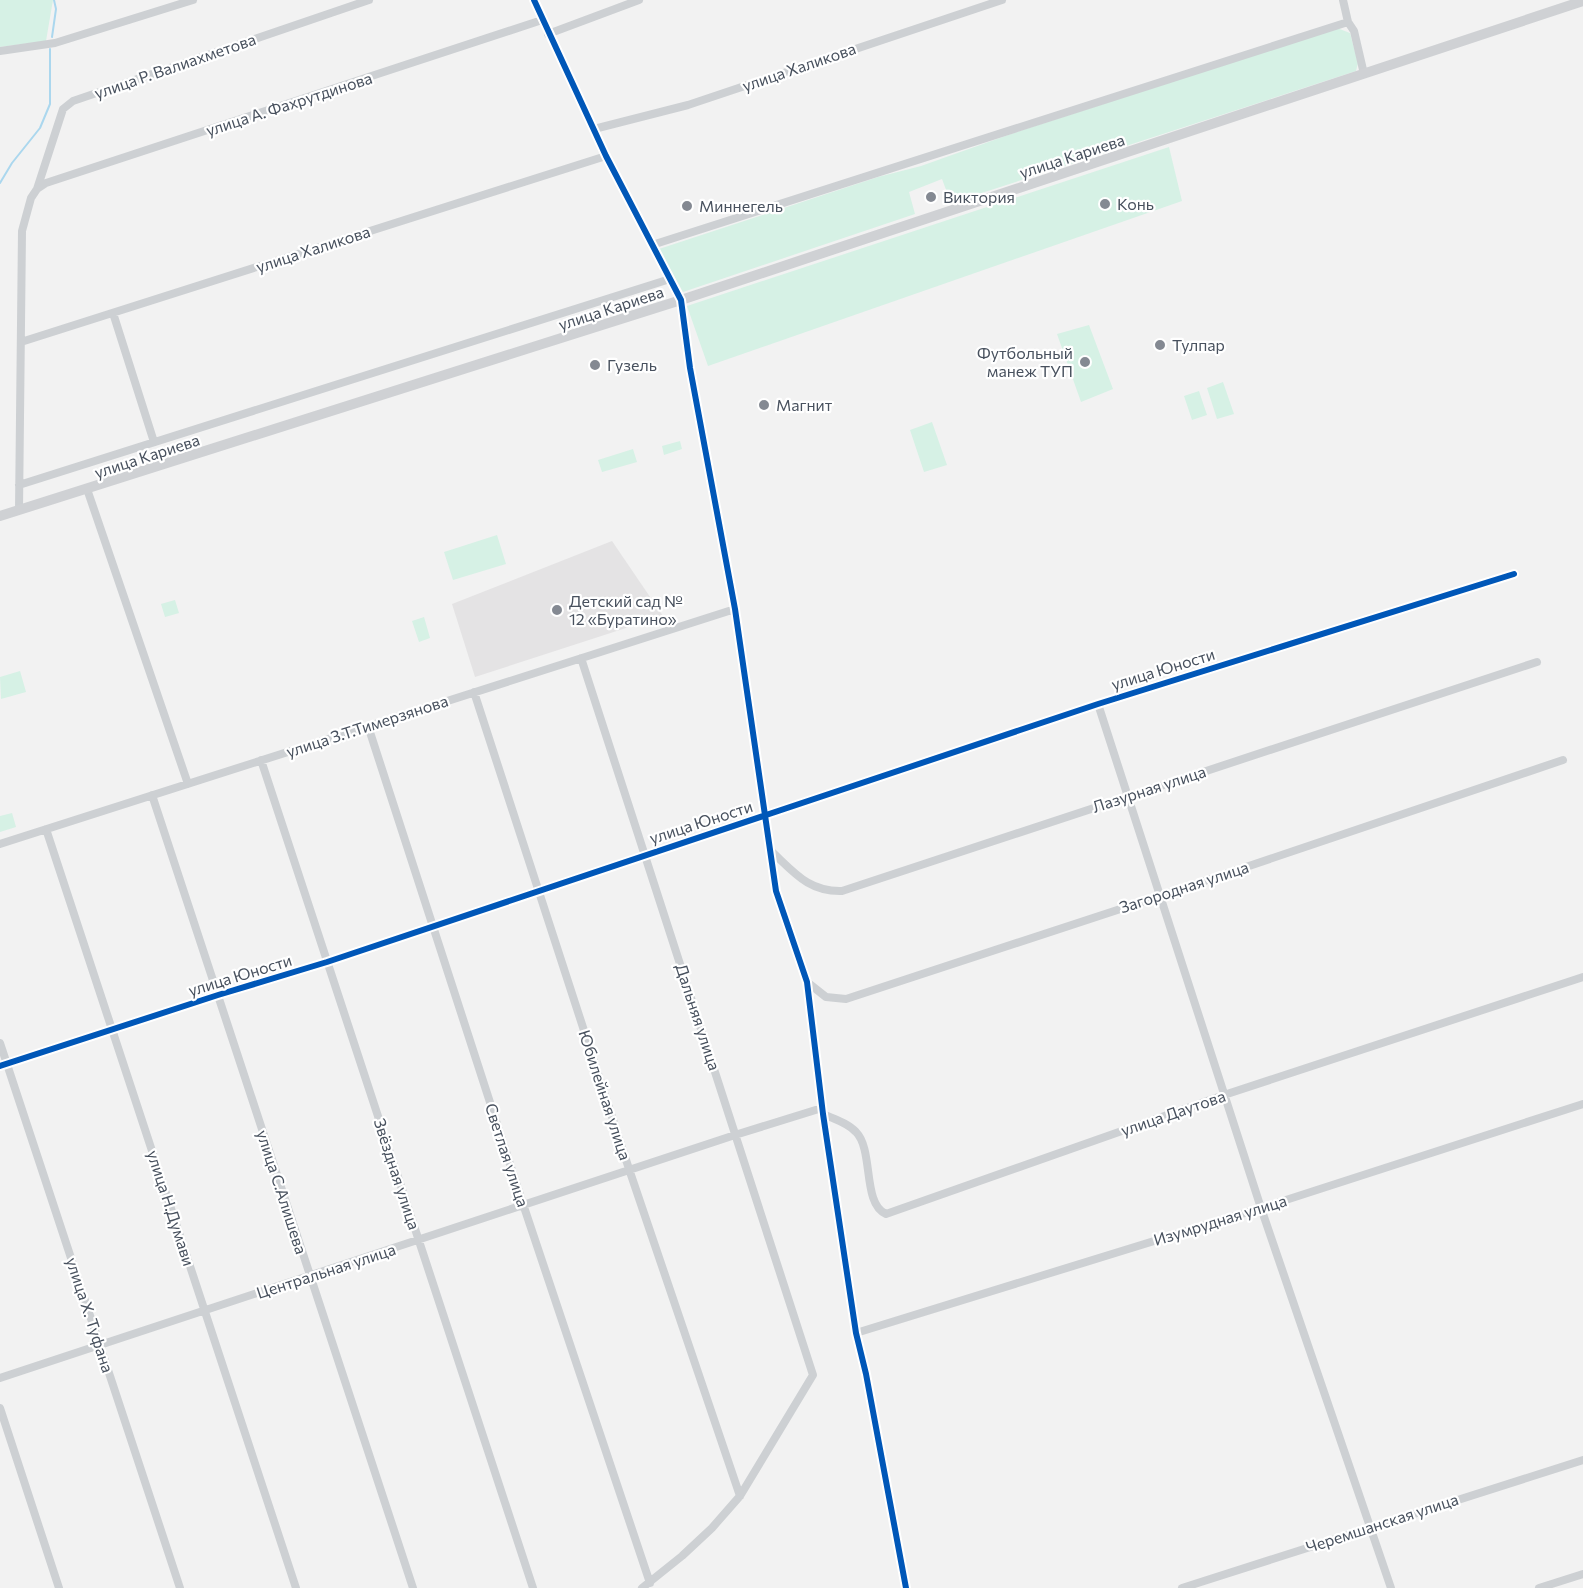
<svg xmlns="http://www.w3.org/2000/svg" width="1583" height="1588" font-family="Commissioner,sans-serif">
<style>
.education{fill:#e4e3e4}
.green{fill:#d6f1e5}
.lines{fill:none;stroke-linecap:round;stroke-linejoin:round}
.stream{stroke:#abd7ee;stroke-width:2}
.minor{stroke:#cdd0d3;stroke-width:8}
.secondary{stroke:#cfd1d4;stroke-width:10}
.cycleway-casing{stroke:#fff;stroke-width:10}
.cycleway{stroke:#0057b8;stroke-width:6}
.poi-dot{fill:#848992;stroke:#fff;stroke-width:2}
.labels{text-anchor:middle;stroke-width:4.5;stroke-linejoin:round;paint-order:stroke}
.street-label{font-size:16px;fill:#48515e;stroke:#fff}
.poi-label{font-size:16px;fill:#48515e;stroke:#fff;text-anchor:start}
</style>
<rect width="100%" height="100%" fill="#f2f2f2"/>
<path class="education" d="M612,541l51,75 -188,61 -23,-73z"/>
<path class="green" d="M0,0h53l-7,41 -46,6z
M1337,28l13,5 8,30 -2,8 -405,132 -9,-24 -33,13 6,22 -232,78 -24,-43 219,-72 43,-11 90,-32z
M1169,147l13,54 -474,165 -21,-60z
M1089,325l24,64 -32,13 -24,-68z
M1223,382l11,32 -17,5 -10,-31z
M1199,391l8,24 -15,5 -8,-24z
M932,422l15,43 -23,7 -14,-42z
M680,441l2,8 -18,6 -2,-9z
M633,449l4,13 -35,10 -4,-12z
M497,535l9,29 -53,16 -9,-28z
M175,600l4,13 -14,4 -4,-13z
M424,617l6,21 -11,4 -7,-21z
M20,671l6,21 -25,7 -1,-22z
M12,813l4,14 -16,5v-16z"/>
<g class="lines">
<path class="stream" d="M52,37l4,-28 -2,-9
M0,183l12,-20 28,-35 10,-24v-55"/>
<path class="minor" d="M534,0l72,156 75,144 9,68 45,241 41,282 31,91 16,132 33,219 10,41 40,214
M1343,0l5,22 6,9 10,43
M548,34l91,-34
M0,51l55,-8 138,-43
M594,129l94,-24 314,-105
M37,189l9,-6 496,-163
M652,245l696,-223
M113,313l41,129
M21,342l585,-186
M19,485l651,-206
M87,489l101,295
M19,510l3,-279 9,-33 6,-9 26,-80 10,-8 296,-101
M581,658l232,717 -73,121 -28,32 -30,28 -40,32
M474,692l155,477 111,327
M1098,704l163,504 130,380
M368,726l155,478 127,379
M261,760l272,828
M152,795l261,793
M46,829l250,759
M0,844l735,-235
M770,850c24,22 38,42 72,41l695,-229
M807,982l19,15 20,2 314,-103 403,-136
M0,1043l180,545
M0,1066l218,-71 109,-33 771,-258 416,-130
M823,1114c11,5 25,9 33,18 18,18 6,72 30,82l338,-119 359,-118
M856,1333l405,-125 322,-104
M0,1378l735,-243 87,-27
M0,1408l59,180
M1182,1588l401,-128
M1539,1588l44,-14"/>
<path class="secondary" d="M0,516l681,-216 902,-299"/>
<g class="cycleway-casing">
<path id="cycleway" d="M534,0l72,156 75,144 9,68 45,241 41,282 31,91 16,132 33,219 10,41 40,214
M0,1066l218,-71 109,-33 771,-258 416,-130"/>
</g>
<use href="#cycleway" class="cycleway"/>
</g>
<g class="poi-dot">
<circle cx="931" cy="197" r="6"/>
<circle cx="1105" cy="204" r="6"/>
<circle cx="687" cy="206" r="6"/>
<circle cx="1160" cy="345" r="6"/>
<circle cx="1085" cy="362" r="6"/>
<circle cx="595" cy="365" r="6"/>
<circle cx="764" cy="405" r="6"/>
<circle cx="557" cy="610" r="6"/>
</g>
<g class="labels">
<g class="street-label">
<text transform="translate(175 66) rotate(-19)" y="6">улица Р. Валиахметова</text>
<text transform="translate(799 67) rotate(-19)" y="6">улица Халикова</text>
<text transform="translate(289 104) rotate(-18)" y="6">улица А. Фахрутдинова</text>
<text transform="translate(1072 156) rotate(-18)" y="6">улица Кариева</text>
<text transform="translate(313 249) rotate(-18)" y="6">улица Халикова</text>
<text transform="translate(611 308) rotate(-18)" y="6">улица Кариева</text>
<text transform="translate(147 456) rotate(-18)" y="6">улица Кариева</text>
<text transform="translate(1163 669) rotate(-17)" y="6">улица Юности</text>
<text transform="translate(367 726) rotate(-18)" y="6">улица З.Т.Тимерзянова</text>
<text transform="translate(1149 789) rotate(-18)" y="6">Лазурная улица</text>
<text transform="translate(701 822) rotate(-18)" y="6">улица Юности</text>
<text transform="translate(1184 887) rotate(-18)" y="6">Загородная улица</text>
<text transform="translate(240 975) rotate(-17)" y="6">улица Юности</text>
<text transform="translate(698 1017) rotate(72)" y="6">Дальняя улица</text>
<text transform="translate(605 1095) rotate(72)" y="6">Юбилейная улица</text>
<text transform="translate(1173 1113) rotate(-19)" y="6">улица Даутова</text>
<text transform="translate(507 1155) rotate(72)" y="6">Светлая улица</text>
<text transform="translate(397 1174) rotate(72)" y="6">Звёздная улица</text>
<text transform="translate(282 1192) rotate(72)" y="6">улица С.Алишева</text>
<text transform="translate(171 1208) rotate(72)" y="6">улица Н.Думави</text>
<text transform="translate(1220 1220) rotate(-17)" y="6">Изумрудная улица</text>
<text transform="translate(326 1271) rotate(-18)" y="6">Центральная улица</text>
<text transform="translate(90 1315) rotate(72)" y="6">улица Х. Туфана</text>
<text transform="translate(1382 1523) rotate(-18)" y="6">Черемшанская улица</text>
</g>
<g class="poi-label">
<text x="943" y="203">Виктория</text>
<text x="1117" y="210">Конь</text>
<text x="699" y="212">Миннегель</text>
<text x="1172" y="351">Тулпар</text>
<text x="1073" y="359" text-anchor="end">Футбольный<tspan x="1073" dy="18">манеж ТУП</tspan></text>
<text x="607" y="371">Гузель</text>
<text x="776" y="411">Магнит</text>
<text x="569" y="607">Детский сад №<tspan x="569" dy="18">12 «Буратино»</tspan></text>
</g>
</g>
</svg>
